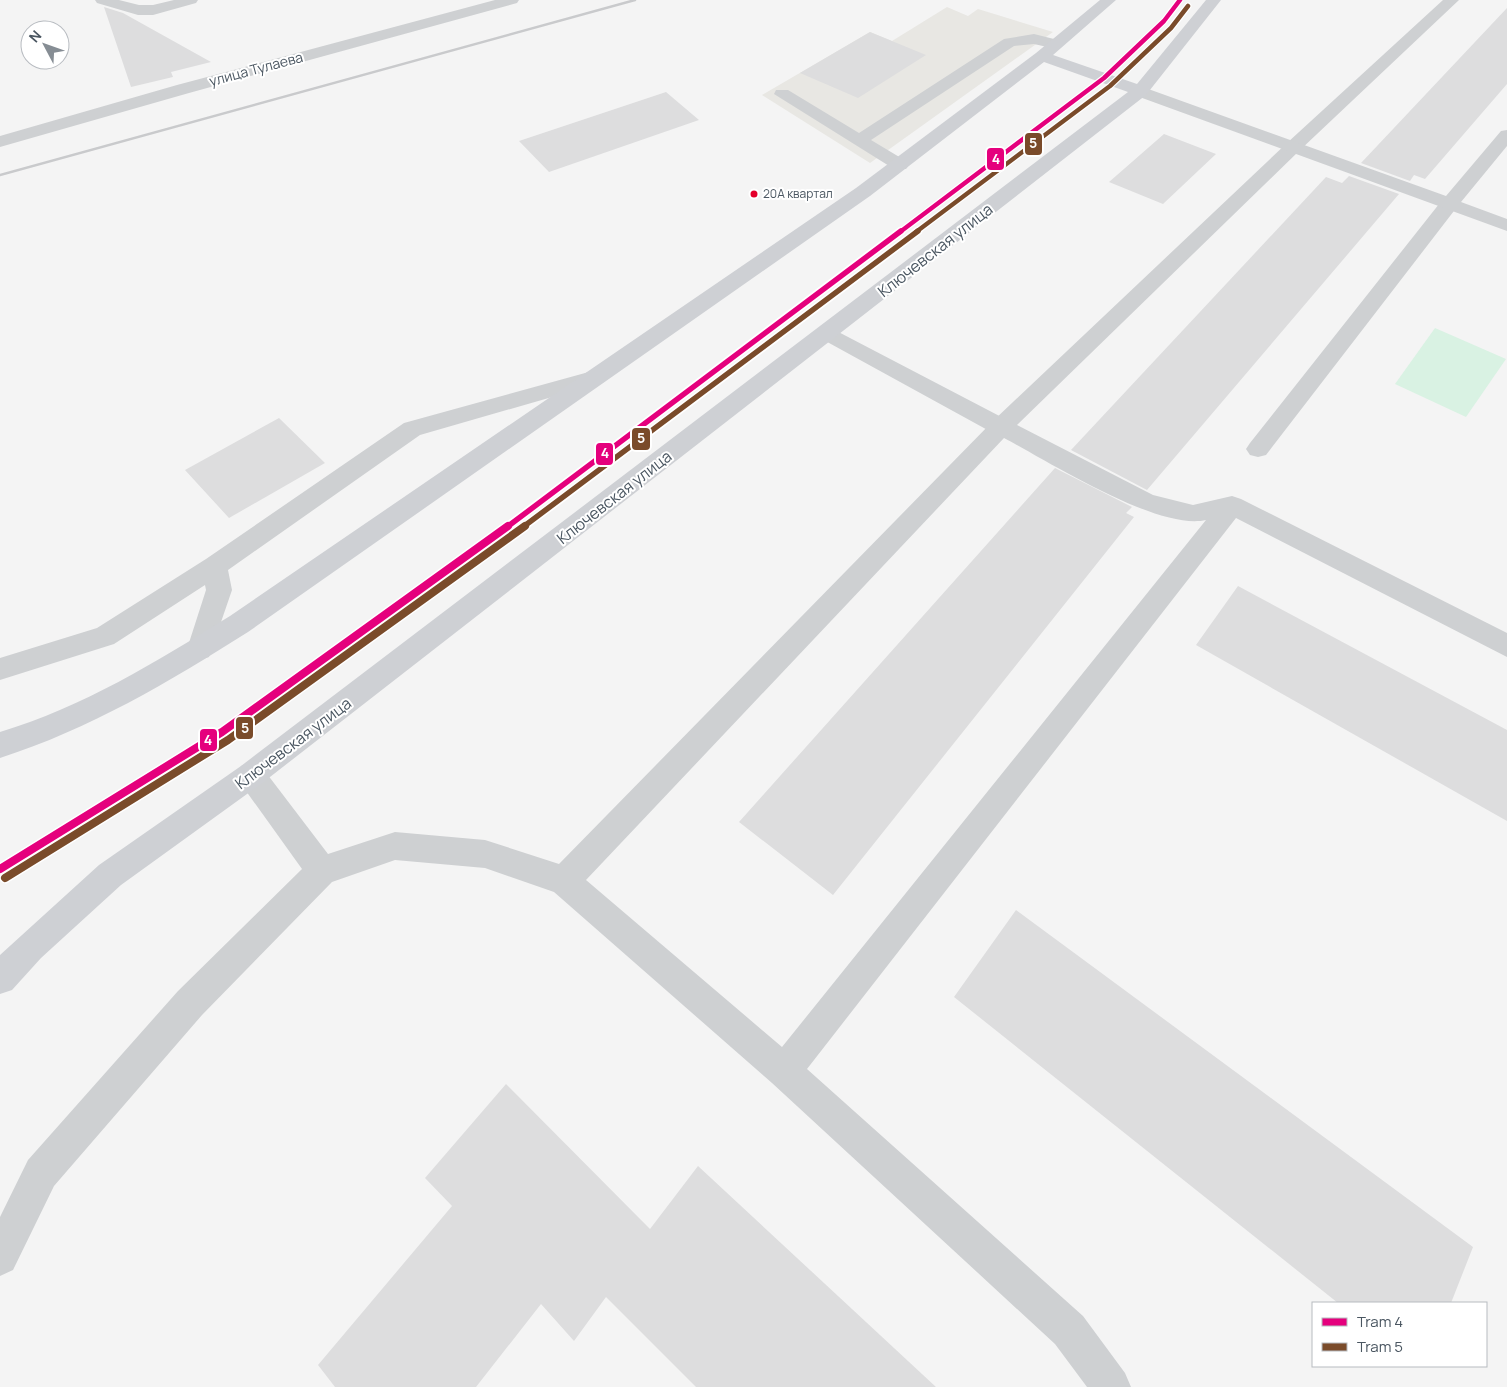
<svg xmlns="http://www.w3.org/2000/svg" width="1507" height="1387" font-family="Manrope,sans-serif">
<style>
.commercial{fill:#e8e7e3}
.green{fill:#d9f2e3}
.building{fill:#ddddde}
.lines{fill:none;stroke-linecap:round;stroke-linejoin:round}
.lane{fill:#ced0d2;fill-rule:evenodd}
.street{fill:#ced0d2;fill-rule:evenodd}
.secondary{fill:#ced0d4;fill-rule:evenodd}
.rail{stroke:#c9cacc;stroke-width:2.5}
.tram-1-far2-casing{stroke:#fff;stroke-width:7}
.tram-1-far1-casing{stroke:#fff;stroke-width:9}
.tram-1-casing{stroke:#fff;stroke-width:11}
.tram-2-far2-casing{stroke:#fff;stroke-width:7}
.tram-2-far1-casing{stroke:#fff;stroke-width:9}
.tram-2-casing{stroke:#fff;stroke-width:11}
.tram-1-far2{stroke:#e5007d;stroke-width:4.5}
.tram-1-far1{stroke:#e5007d;stroke-width:5.5}
.tram-1{stroke:#e5007d;stroke-width:8}
.tram-2-far2{stroke:#7a4b2a;stroke-width:4.5}
.tram-2-far1{stroke:#7a4b2a;stroke-width:5.5}
.tram-2{stroke:#7a4b2a;stroke-width:8}
.bus-dot{fill:#e4002b;stroke:#fff;stroke-width:2}
.labels{text-anchor:middle;stroke-width:4;stroke-linejoin:round;paint-order:stroke}
.far-bus-label{font-size:12px;fill:#4a5661;stroke:#fff;text-anchor:start}
.far-street-label{font-size:14px;fill:#4a5661;stroke:#fff}
.street-label{font-size:16px;fill:#4a5661;stroke:#fff}
.line-badge{stroke:#fff;stroke-width:2}
.badge-label{font-size:14px;text-anchor:middle;font-weight:bold;fill:#fff}
</style>
<rect width="100%" height="100%" fill="#f4f4f4"/>
<path class="commercial" d="M947,7l21,9 10,-7 75,23 -183,131 -108,-68 108,-63 22,9z"/>
<path class="green" d="M1435,328l71,31 -40,58 -71,-33z"/>
<path class="building" d="M104,7l19,6 88,49 -40,10 2,5 -42,10z
M1507,8v76l-82,95 -11,-4 -4,6 -49,-18z
M870,32l56,23 -68,43 -58,-25z
M666,92l33,28 -150,52 -30,-31z
M1164,134l52,20 -53,50 -54,-22z
M1349,176l50,18 -252,296 -76,-40 255,-273 16,6z
M279,418l46,45 -96,55 -44,-48z
M1055,468l77,39 -6,6 8,4 -301,378 -94,-73z
M1238,586l269,144v91l-311,-176z
M1016,910l457,337 -22,56h-113l-384,-306z
M506,1084l144,145 48,-63 238,221h-240l-90,-90 -32,44 -33,-37 -65,83h-141l-17,-22 134,-159 -27,-28z"/>
<g class="lines">
<path class="lane" d="M1443,0h16l-160,151 -282,274 136,70 40,10 39,-9 9,3 266,134v24l-271,-139 -429,551 276,247 42,57 6,14h-44l-32,-43 -283,-261 -218,-191 -69,-24 -90,-8 -63,22 -130,133 -148,171 -41,84 -13,6v-59l28,-57 150,-169 124,-122 -61,-85 -4,-9 4,-9 10,-4 10,4 67,88 67,-22 90,8 74,24 434,-443 294,-278zM1004,438c45,24 154,93 202,82l-424,527 -196,-167z
M1034,34l28,7 2,3 -8,5 -22,-5 -20,2 -143,94 35,21 3,4 -3,4h-12l-120,-75 2,-4h12l71,43 145,-94z
M1450,197l7,2 2,4 -2,4 -191,248 -8,2 -8,-2 -4,-6 4,-6 193,-244z
M596,370l8,2 3,5 -3,5 -184,53 -192,135 4,20 -23,67 -9,3 -9,-3 -4,-8 19,-59 -1,-5 -91,59 -114,36v-22l97,-30 109,-69 198,-136z"/>
<path class="street" d="M95,0h24l20,5h14l21,-5h24l-2,3 -43,12h-15l-41,-12z
M495,0h24l-2,3 -328,90 -189,54v-11l177,-51z
M1140,86l306,110 55,-65 6,-1v16l-46,56 46,17v12l-373,-136 -2,-4 2,-4z
M827,326l182,95 3,6 -3,6 -8,2 -8,-2 -173,-95 -3,-5 3,-5z"/>
<path class="secondary" d="M1100,0h16l-63,55 84,29 69,-84h15l-75,95 -885,689 -140,101 -80,73 -29,32 -12,4v-39l99,-90 142,-99 887,-674 -84,-30 -174,134 -622,436c-79,50 -158,97 -248,126v-26c83,-25 156,-70 230,-116l626,-428 180,-135z"/>
<path class="rail" d="M0,175l635,-175"/>
<g class="tram-1-far2-casing">
<path id="tram-1-far2" d="M900,232l204,-154 60,-57 16,-21"/>
</g>
<g class="tram-1-far1-casing">
<path id="tram-1-far1" d="M507,527l394,-296"/>
</g>
<g class="tram-1-casing">
<path id="tram-1" d="M0,869l222,-137 286,-206"/>
</g>
<g class="tram-2-far2-casing">
<path id="tram-2-far2" d="M916,232l194,-146 61,-58 17,-22"/>
</g>
<g class="tram-2-far1-casing">
<path id="tram-2-far1" d="M523,527l395,-296"/>
</g>
<g class="tram-2-casing">
<path id="tram-2" d="M5,878l223,-138 297,-214"/>
</g>
<use href="#tram-1-far2" class="tram-1-far2"/>
<use href="#tram-1-far1" class="tram-1-far1"/>
<use href="#tram-1" class="tram-1"/>
<use href="#tram-2-far2" class="tram-2-far2"/>
<use href="#tram-2-far1" class="tram-2-far1"/>
<use href="#tram-2" class="tram-2"/>
</g>
<circle class="bus-dot" cx="754" cy="194" r="4.5"/>
<g class="labels">
<g class="far-bus-label">
<text x="763" y="198">20А квартал</text>
</g>
<g class="far-street-label">
<text transform="translate(256 69) rotate(-15)" y="5">улица Тулаева</text>
</g>
<g class="street-label">
<text transform="translate(935 250) rotate(-38)" y="6">Ключевская улица</text>
<text transform="translate(614 497) rotate(-38)" y="6">Ключевская улица</text>
<text transform="translate(293 743) rotate(-37)" y="6">Ключевская улица</text>
</g>
</g>
<g class="line-badge">
<rect x="1024" y="132" width="19" height="24" rx="5" fill="#7a4b2a"/>
<rect x="986" y="147" width="19" height="24" rx="5" fill="#e5007d"/>
<rect x="631" y="427" width="20" height="24" rx="5" fill="#7a4b2a"/>
<rect x="595" y="442" width="19" height="24" rx="5" fill="#e5007d"/>
<rect x="235" y="716" width="19" height="24" rx="5" fill="#7a4b2a"/>
<rect x="199" y="728" width="19" height="24" rx="5" fill="#e5007d"/>
</g>
<g class="badge-label">
<text x="1033" y="148">5</text>
<text x="996" y="164">4</text>
<text x="641" y="443">5</text>
<text x="605" y="458">4</text>
<text x="245" y="733">5</text>
<text x="208" y="745">4</text>
</g>
<rect x="1312" y="1302" width="175" height="65" fill="#ffffff" stroke="#b7bbc0"/>
<rect x="1322" y="1318" width="25" height="8" fill="#e5007d" stroke="#b7bbc0"/>
<text x="1357" y="1327" font-size="15" fill="#4a5661">Tram 4</text>
<rect x="1322" y="1343" width="25" height="8" fill="#7a4b2a" stroke="#b7bbc0"/>
<text x="1357" y="1352" font-size="15" fill="#4a5661">Tram 5</text>
<g transform="translate(45 45) rotate(311)"><circle r="24" fill="#ffffff" stroke="#b7bbc0"/>
<path d="M0-4L9 19L0 12L-9 19Z" fill="#868d94"/>
<text y="-8" font-size="14" font-weight="bold" text-anchor="middle" fill="#4a5661">N</text>
</g>
</svg>
